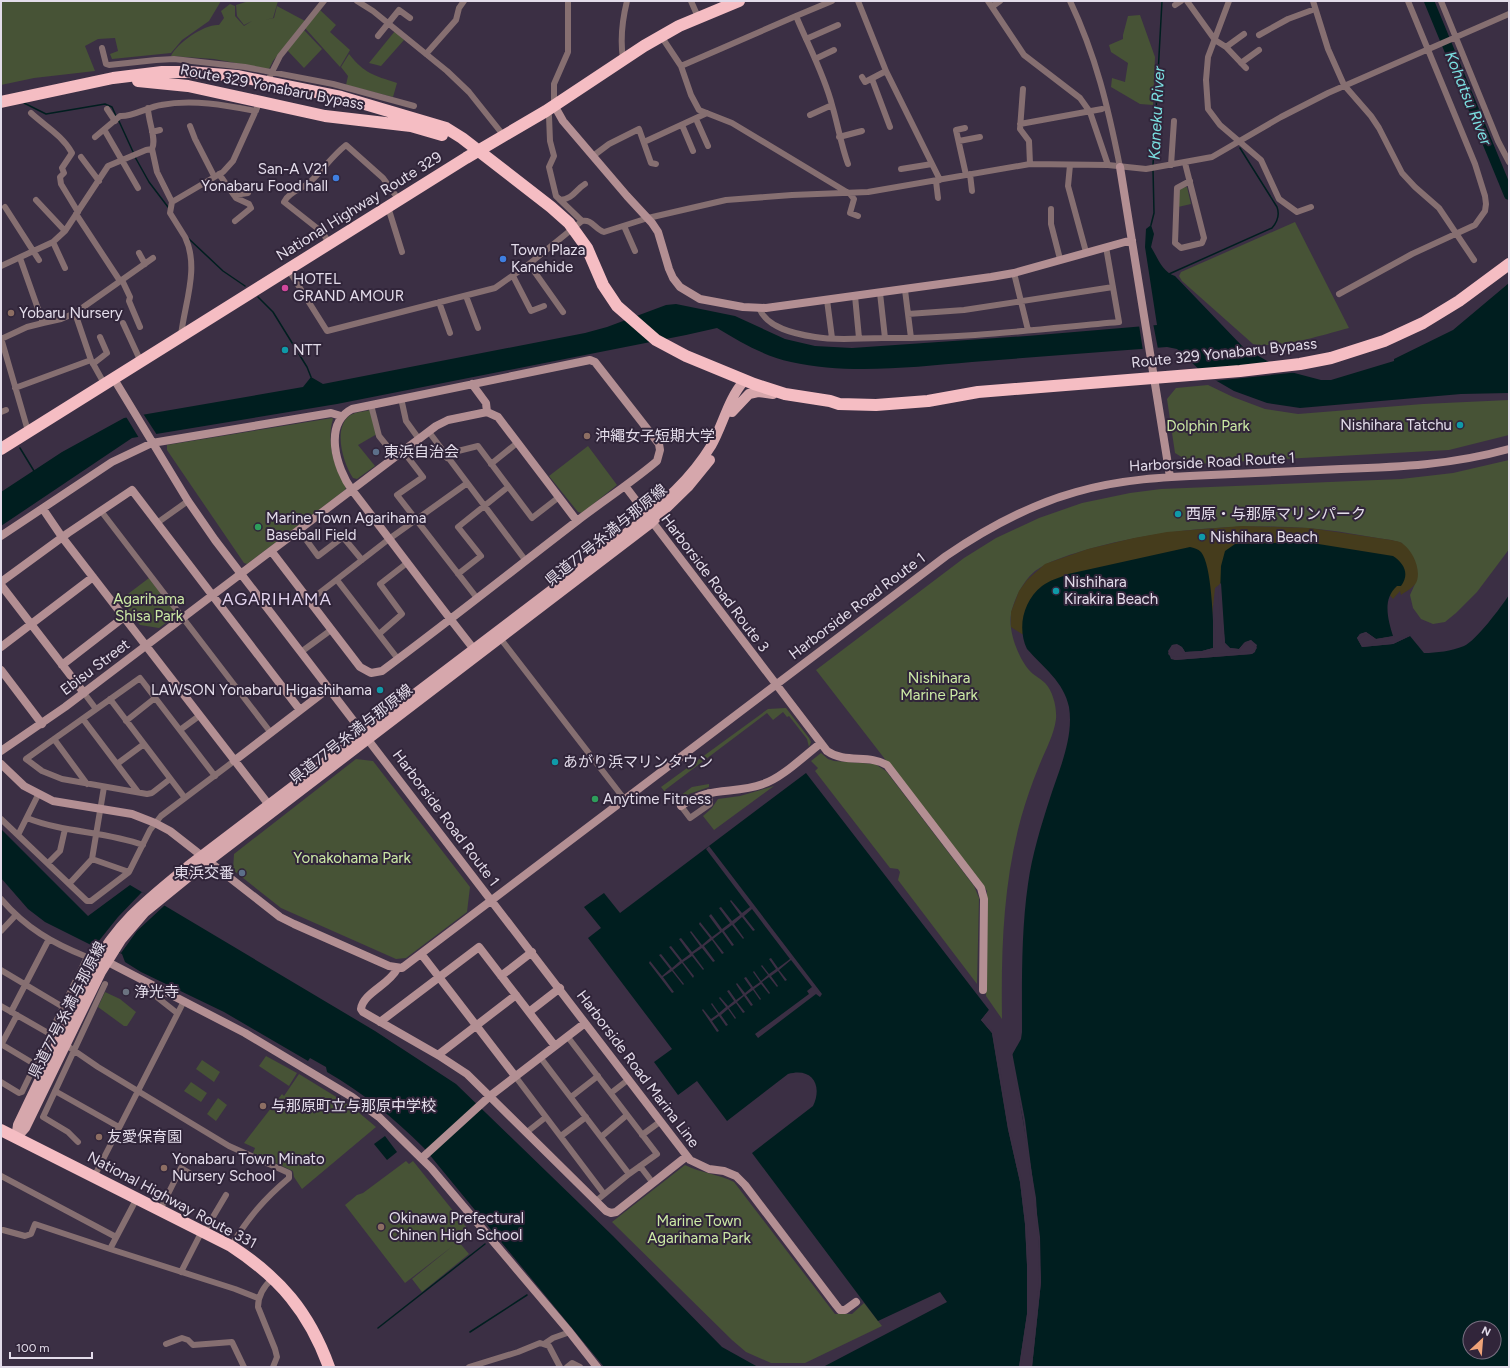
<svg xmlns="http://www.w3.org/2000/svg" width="1510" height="1368" font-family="Figtree,'Noto Sans JP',sans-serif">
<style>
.green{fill:#475336}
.sand{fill:#453c1c}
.water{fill:#001e1f;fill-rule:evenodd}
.pier{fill:#3b2f44}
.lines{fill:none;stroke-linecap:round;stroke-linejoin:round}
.stream{stroke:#001e1f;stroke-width:1.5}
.river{stroke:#001e1f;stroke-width:10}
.street{stroke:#866f71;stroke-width:6}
.secondary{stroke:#b38f93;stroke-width:8}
.primary{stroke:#d6a7ac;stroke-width:10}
.highway{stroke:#f5bdc3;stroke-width:12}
.shop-dot{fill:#3f7fe0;stroke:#31253a;stroke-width:1.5}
.hotel-dot{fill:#d1479c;stroke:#31253a;stroke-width:1.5}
.education-dot{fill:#8d6e63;stroke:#31253a;stroke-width:1.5}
.culture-dot{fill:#0f9aa8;stroke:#31253a;stroke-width:1.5}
.service-dot{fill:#5c6f8a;stroke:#31253a;stroke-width:1.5}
.leisure-dot{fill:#2e9e5b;stroke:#31253a;stroke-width:1.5}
.worship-dot{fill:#6b7280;stroke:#31253a;stroke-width:1.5}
.labels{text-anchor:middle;stroke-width:4;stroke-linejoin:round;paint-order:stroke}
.street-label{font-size:15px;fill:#e3dcea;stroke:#31253a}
.poi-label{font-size:15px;fill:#e3dcea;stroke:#31253a;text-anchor:start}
.park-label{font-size:15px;fill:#cceaa5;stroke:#31253a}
.water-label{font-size:16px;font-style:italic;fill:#7be1e2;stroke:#31253a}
.quarter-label{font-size:17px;letter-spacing:1px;fill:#e2d4ef;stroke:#31253a}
</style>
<rect width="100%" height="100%" fill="#3b2f44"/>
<path class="green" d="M1,1h220l-12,20 -27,19 -11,13 -59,6 -2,-5 8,-3 -3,-13 -17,1 -13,7 10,25 -61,7 -33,7z
M249,1h29l-5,17 -8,2 9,-2 3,-12 28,15 -32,40 -4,8 -55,-10 -43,-3c6,-13 33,-32 48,-31l5,-7 -3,-7 9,-7 5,2v10l9,10 8,-5 -8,4 -7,-9 -1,-11z
M320,10l16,15 -6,7 20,18 -10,17 -35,-39z
M1140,15l15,42 -2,48 -13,-1 -29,-17 1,-9 13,4 3,-19 -17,-11 -2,-7 14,-6v-4l5,-19z
M303,29l19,20 -18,19 -17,-18z
M395,31l9,9 -23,26 -12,-3z
M349,54c16,20 24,21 48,29l-4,14 -47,-12 2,-9 -7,-9z
M1187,187l4,17 -13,3 1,-19z
M1295,222l54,106c-26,7 -70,21 -96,16l-71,-63 -3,-5 2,-4z
M1208,385l25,12 32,12 33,5 125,-10 86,-4v35l-60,15 -256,14 -18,-11 -8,-54 9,-11z
M370,410l7,24 -19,11 17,21 -18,13 -4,-1c-10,-15 -20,-49 -4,-62 5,-4 14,-4 21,-6z
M332,418l1,1c-7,22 1,49 13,68l-1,3 -98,74 -3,-1 -77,-113v-5z
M588,446l29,39 -35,28 -4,-1 -29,-36z
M1509,460v89l-2,3 -30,40 -21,21 -11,9 -12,2 -12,-5 -8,-11 -3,-13 5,-11 -13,-41 -11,-3c-28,-4 -56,-10 -84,-12 -73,-5 -155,2 -225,23 -16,5 -33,10 -47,20 -12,10 -21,28 -24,43 -3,17 7,43 18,56 4,5 11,8 16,13 8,8 12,25 11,36 -2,16 -11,32 -17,47 -7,17 -13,34 -18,52 -18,66 -20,133 -19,201l-16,-23 1,-105 -171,-221 148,-112 32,-20 43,-20 43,-15 48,-10 31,-4 240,-10 52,-6z
M149,578l26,33 -1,6 -15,11 -19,-3 -20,-25z
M786,708l23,30 2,4 -2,5 -2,-8 -18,-23 -2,1 -4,-5 -10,8 -6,-7 -102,77 8,11 19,-14 17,-3v3l-20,7 -14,11 -14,-18 107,-78z
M821,753l7,6 6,2 41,3 11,7 88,115 5,12 -2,86 -79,-104 2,-8 -2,-3 -8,-1 -75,-97 3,-3 -7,-7z
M356,759l17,2 97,126 -3,25 -61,46 -10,1 -115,-51 -48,-38 1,-16z
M774,786l-60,44 -11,-14 9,-8 6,-9 22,-3z
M105,992l15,7 16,13 -9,14h-3l-26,-19z
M266,1056l31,17 -8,13 -30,-20z
M202,1060l18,12 -6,10 -18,-13z
M299,1074l52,32 25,21 -74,62 -8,-12 -1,-6 -40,-18 2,-5 -11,-5 38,-49 2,2z
M191,1082l16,11 -6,9 -17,-11z
M218,1098l9,7 -11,16 -9,-7z
M406,1161l3,3 4,-3 54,67 -2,11 -4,3 -3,-1 11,13 -47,38 -10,-13 42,-34 -49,38 -60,-78 12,-10 6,-2z
M685,1165c16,8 33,9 49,17l101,132h17l12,-11 18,23 -77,37h-34l-25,-11 -14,-12 -120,-118z"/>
<path class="sand" d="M1242,526l67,2 82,12c4,1 9,1 12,4 10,7 19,27 13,39 -3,5 -11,9 -15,12l-1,-4 -7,8 -8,-10 -165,-5 -5,4 -3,28 2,25 -192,-7 -11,-7v-15l8,-21 8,-11 18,-16 43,-15 46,-11 33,-6z"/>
<path class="water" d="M1151,225l3,9 -3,13c7,11 11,25 24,29l68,71 40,23 38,10h10l63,-19v-2l59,-29 56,-47v110l-48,1 -161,14 -33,-5 -33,-12 -31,-18 -26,-24 -10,-2c-65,5 -130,10 -195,15 -59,5 -123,13 -181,0 -27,-6 -51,-20 -74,-34l-31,7 -349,69 -205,34 -131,88v-34l61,-40 62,-34 179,-31 8,-10 12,7 262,-51 22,-6 59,-22 10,-1 59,12 50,23 30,7 37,2 175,-12 130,-11 -12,-78 1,-18z
M1306,542l87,14c11,7 17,18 8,30h-4c-15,13 -9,34 -4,50l-17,3 -10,-7 -6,2 -3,4 5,9 31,-3 17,-8 14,17c13,0 27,-2 40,-7 12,-5 37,-39 45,-51v772h-477l9,-85 -5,-84 -24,-143 9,-16 1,-7c0,-49 -1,-100 6,-148 4,-29 13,-58 22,-86 9,-28 24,-60 19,-91 -5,-25 -26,-40 -42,-58 -10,-21 -4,-48 15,-63 8,-6 17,-8 26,-12l122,-27c4,1 8,2 11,5 11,13 12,71 13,89l-1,7 -11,3 -17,1c-3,-6 -6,-8 -13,-7l-4,9 7,6 77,-6 5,-6 -6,-8 -7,3 -5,6 -9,-1 -5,-5 -5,-49 1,-28 4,-15 10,-7zM1470,1328h24v24h-24z
M806,773l183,237 -8,10 11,13 16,96 12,53 5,42 2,41v49l-8,53h-196l124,-65 -7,-10 -62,29 -126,-168 61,-47c10,-21 -1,-39 -25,-32l-61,47 -30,-40 -19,14 -24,-33 18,-13 -84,-111 13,-10 -17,-21 20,-14 16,20z
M1,829l87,87 42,-31 245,146 81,53 157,152 109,111 36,20h-154l-180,-219c-30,-30 -61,-55 -97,-76l-1,-5 -16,-9 -2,3 -84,-49 -83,-40 -16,-10 -3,-8 -23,-12 -4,5 -50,-25 -17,-13 -27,-31z
M385,1136l12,16 -10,8 -13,-16z"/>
<path class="pier" d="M1153,323l5,26 -15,2 -4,-26z
M1284,368l16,4 -87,9 -12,-6z
M142,412l15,23 -18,3 -14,-23z
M1221,583l4,60 5,5 9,1 6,-7 6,-2 6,5 -2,7 -3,2 -77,6 -4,-1 -3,-8 4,-6 5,-1 5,3 3,5 17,-1 11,-3v-43l3,36 -2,8 -12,4 -17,1 -9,-8 -3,1 -3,4 2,6 82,-6 1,-5 -5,-4 -4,1 -7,8 -9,-1 -7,-6 -5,-50 1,-9z
M1366,632l10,7 19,-3 -11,5h-8l-10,-7 -7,5 3,6 31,-3 17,-8 2,1 -19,9 -31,3 -5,-9 3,-4z
M709,846l113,148 -2,3 -4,-3 -58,44 -3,-4 54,-40 -2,-3 5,-4 -21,-27 -12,10 8,10 -2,1 -7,-10 -7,5 7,10 -1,1 -8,-10 -7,5 8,11 -1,1 -8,-10 -7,5 7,10 -1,1 -7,-10 -7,5 7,10 -2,1 -7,-10 -7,6 8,10 -2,1 -7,-10 -7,5 7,10 -1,1 -7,-10 -7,6 7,10 -2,1 -7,-10 -7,5 7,10 -2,1 -15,-22 1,-1 8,10 7,-5 -7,-10 1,-1 7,10 7,-6 -7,-9 1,-1 8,9 6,-5 -7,-10 2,-1 7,10 7,-5 -7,-11 1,-1 8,10 6,-5 -7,-10 2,-1 7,10 7,-5 -7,-10 1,-1 7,10 7,-6 -7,-9 1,-1 7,9 7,-5 -7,-10 2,-1 7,10 12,-9 -38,-50 -8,7 11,14 -2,1 -11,-14 -8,7 10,14 -1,1 -11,-14 -8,6 10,14 -2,1 -10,-14 -9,7 11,14 -2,1 -10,-14 -8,6 11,15 -2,1 -11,-14 -9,6 11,15 -1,1 -11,-14 -9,6 11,14 -1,2 -11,-15 -9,7 11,14 -1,1 -11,-14 -9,6 11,15 -2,1 -23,-30 1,-2 12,15 8,-7 -11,-14 2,-1 11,14 8,-7 -11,-14 2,-1 11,14 8,-6 -11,-15 2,-1 11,14 8,-6 -10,-14 1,-1 11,14 8,-7 -11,-14 1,-2 12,15 8,-6 -11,-15 2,-2 11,15 8,-6 -11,-15 2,-1 11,14 8,-6 -10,-14 1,-1 11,13 8,-6 -44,-58z
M142,892l23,13 -28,26 -16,22 -23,-11 20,-25z
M989,1010l1,1 -7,9 11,13 16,95 12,54 5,42 2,41v49l-8,53h-2l8,-53v-49l-2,-41 -5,-42 -12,-53 -16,-96 -11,-13z
M1012,1052l13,68 15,117 1,45 -9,85h-2l9,-85 -1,-45 -15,-117 -13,-65z"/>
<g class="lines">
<path class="stream" d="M24,103l22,11 59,-10 7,3 4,9
M118,119l16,35
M135,157l14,25 19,25
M1153,165l9,-164
M1151,225l3,-12 -1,-44
M189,239l34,32 22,15
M1169,274l103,-46c6,-7 8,-13 5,-21l-37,-59
M258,297l15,15 34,55 4,10
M20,448l14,23
M378,1328l107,-84
M470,1332l57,-37"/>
<path class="river" d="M1429,1l80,194"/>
<path class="street" d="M357,1l16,10 74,60 22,21 35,44
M691,1l7,16
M832,1l-36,15c12,29 28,58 36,89 6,20 9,40 16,59
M858,1l28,70 54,109
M988,1l36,54 56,43 10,14 18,53
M1070,1c26,55 38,106 50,166
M1187,1l28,39 11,7 20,21
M1229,1l-21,56 -2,23 2,29 12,16 41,35 18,39 18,13 14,-5
M1313,1l15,48 16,36 27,31 8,12 23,45 13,14 24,21 35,52
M1441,1l57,140 11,21
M1175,5l6,-4
M993,6l7,-5
M1259,35l29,-16 27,-10
M378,36l21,-26 11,8
M661,36l20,30 10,29 8,15 33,13 118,71 4,5 -4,14 8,3
M806,39l32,-14
M1226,47l18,-13
M102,48l4,16 3,1 47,-5 18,-1 71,8 88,17 81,22
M426,54l30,-34 3,-12 5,-7
M623,59c-3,-20 -1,-38 4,-58
M815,59l19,-9
M1241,63l18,-13
M681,66l115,-50
M270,76l10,-20 44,-55
M862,77l3,5 21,-11
M872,79l18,48
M1023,89l-3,40 9,12 1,23
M554,105v-21l14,-32v-51
M148,108c0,13 9,31 4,41
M107,109l8,12
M546,111l3,5 1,25 4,15 -5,11 7,29 26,25
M31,113c14,13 32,23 41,40l-10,15 2,5 -4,4 1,7 17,28
M810,115l22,-10
M696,119l12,27
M1020,124l82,-15
M682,125l11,26
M190,126l5,13 19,37
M965,128l-9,2 10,45
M105,131l33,57
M152,132l8,-2
M95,137l25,-21c12,1 28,-9 41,-11 31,-6 64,0 95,6
M839,137l23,-6
M959,141l21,-4
M644,142l63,-29
M593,156l16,-12 30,-15 12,34 5,1
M81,157l18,24
M1185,163l19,75 -2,5 -21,5 -6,-5 2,-55 13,-7
M1070,165l-2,21 18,66
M1171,165l3,-44
M901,169l31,-5
M219,174l17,24 13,6 2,4 -16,13
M970,174l2,17
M936,181l2,17
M234,195l14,-2
M36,200l29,31
M560,200c13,-1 15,-10 25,-16
M172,202l51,-30 10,-11 24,-53
M5,207l34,53
M388,207l14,45
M1051,209v15l9,35
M76,214l44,67
M624,226l11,25
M53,242l12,26
M330,244l-8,-12 -38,-30c5,-10 17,-13 25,-19 13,-12 23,-27 37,-38l37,33 16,22
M139,253l6,11
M20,258l23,65 18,-4 14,-6 78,-55
M529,264l34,48
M1,266l52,-24 12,-11 43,-65 38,-16 6,-1 5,23 15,30 -2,11c5,8 10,16 15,24 15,31 -1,68 -4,99
M288,269l39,62 168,-43 34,-24 53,-43c10,-2 13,8 22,11l44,-14 78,-18 66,-5 76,-3 162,-28 78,1 38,4 66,-12 69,-40 47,-24 181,-79
M1014,273l14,57
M513,276l18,35 13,-5
M122,280l8,17 -1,4 11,26
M905,290l6,48
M880,293l5,45
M1339,294l73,-40 63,-29 10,-14 1,-7 -1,-8 -10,-32 -67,-163
M466,296l12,32
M855,296l4,42
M827,300l5,38
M439,302l11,31
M759,308c8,20 36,26 56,29 22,4 45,1 67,1 79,1 158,-9 237,-16l-13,-75
M75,313l16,47 14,25
M908,314l56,-4 149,-23
M123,323l18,39
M1,338l27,93
M1,339l26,-12 16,-4
M93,364l14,-11 -7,-16
M15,388l76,-28
M401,398l5,23 13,18
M371,405l8,31 17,21
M1,412l5,-2
M429,432l97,129
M403,451l20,26 -26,18 80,103
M447,458l11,-7 20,-5 54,72 27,-21
M491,464l26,-21
M101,511l170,222
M157,523l31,-22
M299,530l19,26 25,-19 19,23
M458,574l23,-18 -23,-29 50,-40
M337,580l61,79
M309,601l80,-62 77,-55
M379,634l23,-20 -22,-30 27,-21
M500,638l125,162
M301,652l30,-22
M84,693l12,16
M110,699l75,99
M83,719l55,73
M126,721l29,-23
M180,730l19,-14
M54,739l33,45
M117,764l27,-20
M170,779l-18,14 -5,1 -85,-15 -20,-8 -16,-12 114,-81 75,98
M681,806l9,12 20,-14 -1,-12
M27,818c37,15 78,13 116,27
M1,819l86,82h4l38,-29 21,-42 11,-14 73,-55
M18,835l20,-40
M92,859l37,13
M48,863l12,-12 5,-22
M69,884l23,-25 12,-72
M1,899c25,29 51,44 86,58l-65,135 -3,1 -18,-11
M1,931l14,-15
M1,970l62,37
M158,998l19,15
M1,1006l49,28 48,33 131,79 60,27v5c-25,21 -41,40 -58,68
M11,1012l38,-73
M567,1036l90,118 -28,20 -33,27
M1,1044l35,21
M1,1045l16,-30
M540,1057l89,117
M515,1076l89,118
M55,1091l64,36
M611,1093l18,-14
M571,1097l27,-21
M527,1132l19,-15
M642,1135l19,-14
M561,1136l25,-19
M601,1137l26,-22
M78,1142l-10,-10 -25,-15 62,-133
M640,1166l13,17
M1,1176l115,61
M94,1177l90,-176
M137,1198l-27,51 125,40 23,9
M160,1210l21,-42 15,9
M3,1230l22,6 6,-2 4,-10 75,25
M204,1232l22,-37
M181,1272l21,-41
M273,1278c-9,8 -15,17 -15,29l17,42 2,8 -4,10
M166,1344l16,-6 6,2 5,5 39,-3 12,25
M544,1344l9,-6 17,-6
M469,1367l49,-15 22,-9 9,3 11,21
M567,1367l5,-4 8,4"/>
<path class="secondary" d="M554,105l9,16 64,75 25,27 6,9 11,37 4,9 7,9 20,12 43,8 23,1 225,-31 23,-4 118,-33
M1120,167l50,310
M114,379l74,122 27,39 475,620 19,9 15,2 12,5 9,9 91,120 4,5h5l11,-8
M472,384l14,19 1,9
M625,486l202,265c18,13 42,3 60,14l94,123 3,11 -1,91
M43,509l19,28 207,268
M1,536l111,-74 40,-19 179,-30 10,3
M272,552l88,115 11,6 11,-2c66,-49 130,-100 195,-150 26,-20 54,-38 80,-60l3,-11 -1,-6 -64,-82 -5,-2 -238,49c-29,15 -16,59 0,81 40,52 80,106 121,158
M1,582l67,-49 64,-43 168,220
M1,585l83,108
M1,647l92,-70
M62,665l62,-48
M1,670l41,54
M1,751l64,-44 371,-281 12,-6 39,-8 11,5 79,104
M234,761l95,-73
M1,764l23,22 29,15 79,13 23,9 15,8 110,86 14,7 95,42 13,2 544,-412c41,-28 83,-51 130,-64 45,-13 89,-15 135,-17 44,-2 87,-4 130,-6 59,-2 110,-4 168,-20
M681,806c29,-21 52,-11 82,-22 19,-6 41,-28 58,-41
M422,955l93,121
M102,959l143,74 107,64 27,20 52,51 137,162 29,37
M397,969c-8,16 -34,24 -36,40l2,3 75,43 29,19 139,137 5,2 5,-1 71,-56
M501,976l31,-24
M529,1012l31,-24
M380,1022l99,-75 76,99
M438,1055l78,-60
M422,1158l68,-62 95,-73"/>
<path class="primary" d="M732,412l17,-18 9,-2 15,2
M16,1138l2,-13 75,-157c24,-46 56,-70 95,-102l445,-338c29,-24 58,-49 78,-82 12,-21 17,-47 33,-65
M16,1138l9,-10 76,-156 20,-32 24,-28 48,-39 458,-350 37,-36 22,-27"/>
<path class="highway" d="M138,81l50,5 137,30 86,10 31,9
M1,102l112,-24 49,-6h27l48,4 104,21 105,31 16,10 89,69 18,16 18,25 16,37 14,21 39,34 30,16 68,28 31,10 45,7 9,3 37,1 52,-4 50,-9 262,-21 60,-7 31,-6 53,-17 39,-18 36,-22 50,-37
M1,449l465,-291 80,-47 98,-65 35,-20 60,-25
M1,1130l230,116c49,32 78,66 98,121"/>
</g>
<g class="shop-dot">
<circle cx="336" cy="178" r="4"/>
<circle cx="503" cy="259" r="4"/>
</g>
<circle class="hotel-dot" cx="285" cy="288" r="4"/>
<g class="education-dot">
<circle cx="11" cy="313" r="4"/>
<circle cx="587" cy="436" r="4"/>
<circle cx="263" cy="1106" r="4"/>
<circle cx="99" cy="1137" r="4"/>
<circle cx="164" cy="1168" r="4"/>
<circle cx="381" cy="1227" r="4"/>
</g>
<g class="culture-dot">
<circle cx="285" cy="350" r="4"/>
<circle cx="1460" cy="425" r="4"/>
<circle cx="1178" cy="514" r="4"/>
<circle cx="1202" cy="537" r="4"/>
<circle cx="1056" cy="591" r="4"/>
<circle cx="380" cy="690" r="4"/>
<circle cx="555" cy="762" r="4"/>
</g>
<g class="service-dot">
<circle cx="376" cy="452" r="4"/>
<circle cx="242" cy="873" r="4"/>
</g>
<g class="leisure-dot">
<circle cx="258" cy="527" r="4"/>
<circle cx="595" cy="799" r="4"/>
</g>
<circle class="worship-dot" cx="126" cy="992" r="4"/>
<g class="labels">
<g class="street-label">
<text transform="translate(272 87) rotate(11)" y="5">Route 329 Yonabaru Bypass</text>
<text transform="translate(359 206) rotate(-32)" y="5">National Highway Route 329</text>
<text transform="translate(1224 353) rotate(-6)" y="5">Route 329 Yonabaru Bypass</text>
<text transform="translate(1212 462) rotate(-3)" y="5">Harborside Road Route 1</text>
<text transform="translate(606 535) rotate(-39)" y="5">県道77号糸満与那原線</text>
<text transform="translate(715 583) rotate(53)" y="5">Harborside Road Route 3</text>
<text transform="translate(857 606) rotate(-37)" y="5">Harborside Road Route 1</text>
<text transform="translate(95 667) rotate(-37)" y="5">Ebisu Street</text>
<text transform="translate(351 734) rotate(-38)" y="5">県道77号糸満与那原線</text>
<text transform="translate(446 818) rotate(53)" y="5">Harborside Road Route 1</text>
<text transform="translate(67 1010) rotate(-63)" y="5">県道77号糸満与那原線</text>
<text transform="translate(638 1069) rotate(53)" y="5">Harborside Road Marina Line</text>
<text transform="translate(172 1200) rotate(28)" y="5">National Highway Route 331</text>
</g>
<g class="poi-label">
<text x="328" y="174" text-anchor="end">San-A V21<tspan x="328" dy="17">Yonabaru Food hall</tspan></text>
<text x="511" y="255">Town Plaza<tspan x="511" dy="17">Kanehide</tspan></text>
<text x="293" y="284">HOTEL<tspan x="293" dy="17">GRAND AMOUR</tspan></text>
<text x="19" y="318">Yobaru Nursery</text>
<text x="293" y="355">NTT</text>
<text x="1452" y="430" text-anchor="end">Nishihara Tatchu</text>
<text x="595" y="441">沖繩女子短期大学</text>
<text x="384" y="457">東浜自治会</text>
<text x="1186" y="519">西原・与那原マリンパーク</text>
<text x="266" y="523">Marine Town Agarihama<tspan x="266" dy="17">Baseball Field</tspan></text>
<text x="1210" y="542">Nishihara Beach</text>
<text x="1064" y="587">Nishihara<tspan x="1064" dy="17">Kirakira Beach</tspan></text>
<text x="372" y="695" text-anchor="end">LAWSON Yonabaru Higashihama</text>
<text x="563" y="767">あがり浜マリンタウン</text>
<text x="603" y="804">Anytime Fitness</text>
<text x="234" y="878" text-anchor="end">東浜交番</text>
<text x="134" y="997">浄光寺</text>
<text x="271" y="1111">与那原町立与那原中学校</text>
<text x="107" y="1142">友愛保育園</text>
<text x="172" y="1164">Yonabaru Town Minato<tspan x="172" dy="17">Nursery School</tspan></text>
<text x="389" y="1223">Okinawa Prefectural<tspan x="389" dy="17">Chinen High School</tspan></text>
</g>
<g class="park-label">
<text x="1208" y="431">Dolphin Park</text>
<text x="149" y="604">Agarihama<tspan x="149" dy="17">Shisa Park</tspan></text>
<text x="939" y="683">Nishihara<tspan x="939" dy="17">Marine Park</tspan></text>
<text x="352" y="863">Yonakohama Park</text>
<text x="699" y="1226">Marine Town<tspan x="699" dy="17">Agarihama Park</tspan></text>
</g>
<g class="water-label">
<text transform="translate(1469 98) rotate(68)" y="6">Kohatsu River</text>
<text transform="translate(1156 113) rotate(-87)" y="6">Kaneku River</text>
</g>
<g class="quarter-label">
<text x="277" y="605">AGARIHAMA</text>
</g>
</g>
<rect width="1510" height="1368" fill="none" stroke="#e3dcea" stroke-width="4"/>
<g transform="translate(1482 1340) rotate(26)"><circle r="19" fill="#31253a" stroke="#786e80"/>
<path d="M0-3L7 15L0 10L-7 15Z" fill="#efa378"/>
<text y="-6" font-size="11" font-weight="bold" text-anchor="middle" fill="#e3dcea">N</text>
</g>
<path d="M10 1352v6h82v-6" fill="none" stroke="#e3dcea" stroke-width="2"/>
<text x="16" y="1352" font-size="12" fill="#e3dcea" stroke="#31253a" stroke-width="3" paint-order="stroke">100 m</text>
</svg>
